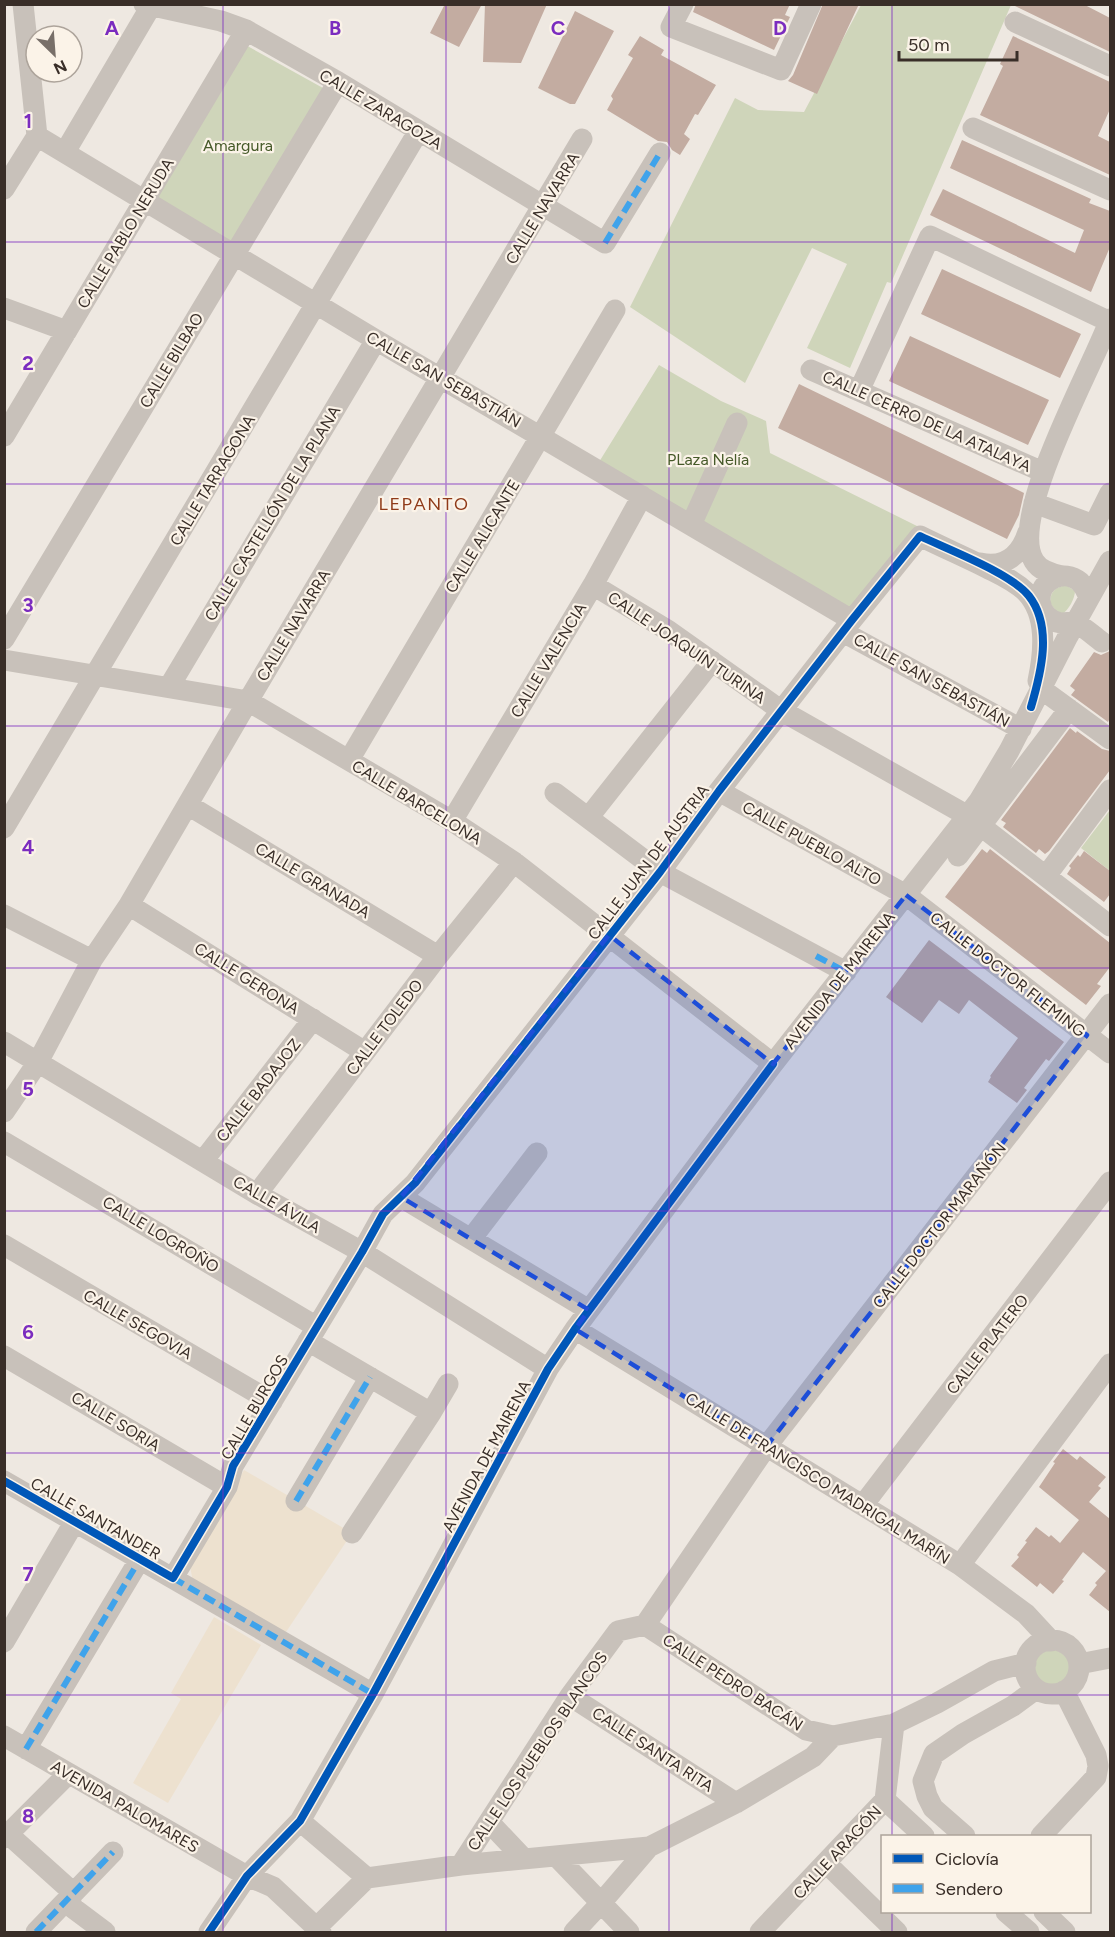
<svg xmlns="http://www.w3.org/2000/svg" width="1115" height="1937" font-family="Figtree,sans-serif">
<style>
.green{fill:#cfd5ba}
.plaza{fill:#ede1cf}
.building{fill:#c3aca1}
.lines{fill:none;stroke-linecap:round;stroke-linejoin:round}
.minor{stroke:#c8c1ba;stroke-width:21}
.quiet{stroke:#3fa3eb;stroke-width:6;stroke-dasharray:12 6;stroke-linecap:butt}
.cycleway-casing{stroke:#fbf3e8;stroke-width:11}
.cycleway{stroke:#0057b8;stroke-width:8}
.marked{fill:#1d4ed8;fill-opacity:0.2;stroke:#1d4ed8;stroke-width:4.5;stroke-dasharray:12 8;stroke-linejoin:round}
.grid{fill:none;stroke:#7b2cbf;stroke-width:1.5;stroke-opacity:0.55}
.labels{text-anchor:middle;stroke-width:4.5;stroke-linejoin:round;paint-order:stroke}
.street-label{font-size:16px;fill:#392e28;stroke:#fbf3e8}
.park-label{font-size:16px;fill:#465a29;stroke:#fbf3e8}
.neighbourhood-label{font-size:18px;letter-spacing:1.5px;fill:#8f3a19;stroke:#fbf3e8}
.grid-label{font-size:20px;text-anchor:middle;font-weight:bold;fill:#7b2cbf;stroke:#fbf3e8;stroke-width:4.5;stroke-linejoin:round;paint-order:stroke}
</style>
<rect width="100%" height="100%" fill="#eee8e1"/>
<path class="green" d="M861,5h150l-120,278 -4,-1 -37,86 -43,-20 40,-84 -35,-16 -67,135 -115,-76 105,-209 23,12 46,2z
M242,43l90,50 -98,157 -86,-51z
M659,365l62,36 45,20 4,32 151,75 -70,84 -252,-150z
M1066,585l9,6c0,7 -6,19 -13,23l-6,-3 -6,-8c1,-12 4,-15 16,-18z
M1110,810v61l-29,-23z
M1034 1668a18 18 0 1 1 36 0a18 18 0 1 1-36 0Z"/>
<path class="plaza" d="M244,1470l108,63 -68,102 -91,-53 -3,-16z
M214,1617l47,28 -93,158 -35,-20 48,-84 -10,-6z"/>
<path class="building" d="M445,4h37l-23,43 -29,-14z
M485,4h62l-26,59 -38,-1z
M696,4h94l-5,11 5,2 -16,33 -81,-38z
M823,4h36l-42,90 -29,-13 5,-6z
M1011,4h72l27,14v34z
M575,11l39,20 -39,73h-5l-32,-16z
M640,36l24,14 -3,5 55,30 -18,30 -3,-1 -11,20 6,5 -10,16 -8,-5 -5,-8 -9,-1 -51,-31 6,-11 -2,-3 22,-38 -5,-3z
M1013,36l97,46v27l-12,27 12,6v33l-130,-60 23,-49 -3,-2z
M962,140l129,59 -2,4 21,8v36l-19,45 -161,-77 13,-26 132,64 9,-23 -134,-62z
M942,269l139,65 -21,44 -139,-64z
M910,336l139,64 -21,45 -139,-64z
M799,384l225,109 -5,22 -12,24 -229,-111z
M1110,651v67l-2,4 -37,-27 4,-5 -5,-4 24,-34 7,3z
M1070,728l6,5 1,-2 25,18 8,2v19l-61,81 -4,3 -6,-5 -3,4 -33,-26 3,-4 -5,-3z
M982,849l5,4 3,-4 120,94v24l-13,17 4,2 -15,19 -141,-108z
M1084,851l26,20v23l-6,8 -37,-28 4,-6 -2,-2 9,-11 2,2z
M929,940l135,102 -15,19 -3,-2 -22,29 3,2 -10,13 -29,-21 3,-5 -1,-1 28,-38 -49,-38 -10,14 -20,-14 -17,23 -36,-26z
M1063,1449l14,11 3,-4 26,21 -8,9 3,2 -12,14 21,17v93l-21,-17 8,-10 -2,-2 11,-12 -23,-19 -21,28 2,1 -11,13 -13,-11 -3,4 -26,-21 8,-9 -2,-2 10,-13 -2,-1 11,-14 13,10 2,-2 9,8 19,-23 -40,-33 16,-24 -2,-1z"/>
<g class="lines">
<path class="minor" d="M23,4l14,132
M144,4l77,17 25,9 92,52 267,161 55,-90
M683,4l-12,23 110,43 30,-66
M1015,22l95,44
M973,128l137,62
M37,136l339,204 476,280
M65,152l86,-146
M4,189l33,-53
M4,308l63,23
M811,370l232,102
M859,391l71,-155 180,86
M4,436l242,-406
M1034,503l60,22 16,-32
M691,525l46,-102
M980,563c25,6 41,-9 48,-31
M1062,576c-10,-2 -22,-5 -28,-15 -27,-43 59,-194 76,-242
M593,585l76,46 113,80 186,105 142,110
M1089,598c-2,-6 -5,-12 -9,-16 -16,-14 -41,-2 -40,19 1,11 10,21 21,22 4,0 10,-2 14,0 7,2 20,14 27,19
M843,632l178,97
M4,639l334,-557
M4,660l244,41 204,120 62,41 259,202
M169,687l207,-347
M1040,688l70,51
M349,760l266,-450
M719,791l187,104 204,158
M555,793l105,79 186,100
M188,805l250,151
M588,818l124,-157
M452,821l141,-236 49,-89
M4,828l414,-696
M958,856l111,-147
M1046,876l64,-86
M129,905l236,147
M4,915l88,45
M4,1042l253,152 105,58 186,117
M4,1112l34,-50 54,-102 37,-55 119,-204 334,-562
M4,1142l313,185
M203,1161l110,-142
M257,1194l181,-238 76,-94
M401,1197l188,113
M471,1239l66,-86
M4,1245l268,157
M575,1329l385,236 66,49 25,27
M308,1341l123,72
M4,1356l223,131
M4,1481l369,213
M296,1501l74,-124
M863,1505l247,-323
M352,1533l79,-120 17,-29
M960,1565l150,-201
M173,1578l54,-91 6,-21 129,-214 21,-38 32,-31 245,-311 59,-81 133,-171 68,-84c22,11 45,21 67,32 14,7 28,13 39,24 22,23 18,60 12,89
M645,1625l161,105 27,6 61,-12 43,-21 57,-32 32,-8
M1025 1667a27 27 0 1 1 54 0a27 27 0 1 1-54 0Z
M4,1642l71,-121
M1079,1664l31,-6
M570,1696l166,107
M4,1736l243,140 26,11 48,45
M26,1749l114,-190
M885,1800l39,36
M300,1821l67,57 94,-13 188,-18 87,-44 77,-46 20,-21
M489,1822l35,37
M8,1834l60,54 1,10 4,10 32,24
M965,1836l-32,-28 -6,-12 -4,-15 11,-27 29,-20 50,-28 23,-17
M1041,1836l55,-59 2,-11 -2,-11 -32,-64
M4,1838l64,-64
M556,1856l73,76
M826,1863l71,69
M461,1865l109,-169 48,-65 27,-6 121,-178 344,-443
M1006,1912l23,20
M1044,1912l21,20
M316,1928l51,-50
M36,1932l77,-80
M209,1932l38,-56 53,-55 73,-127 175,-325 27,-40 198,-265 206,-263 30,-50 59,-115 42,-75
M574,1932l27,-29 48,-56
M760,1932l125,-132 9,-76"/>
<path class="quiet" d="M605,243l55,-90
M816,956l30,16
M296,1501l74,-124
M173,1578l200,116
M26,1749l114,-190
M36,1932l77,-80"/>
<g class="cycleway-casing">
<path id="cycleway" d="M4,1481l169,97 54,-91 6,-21 129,-214 21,-38 32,-31 245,-311 59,-81 133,-171 68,-84c27,13 91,37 109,60 24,31 12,77 2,111
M209,1932l38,-56 53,-55 73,-127 175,-325 27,-40 198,-265"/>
</g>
<use href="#cycleway" class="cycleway"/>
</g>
<path class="marked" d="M906,895l181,140 -321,412 -191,-118 14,-19 -188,-113 208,-262 164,129z"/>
<path class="grid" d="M223,4v1928M446,4v1928M669,4v1928M892,4v1832M4,242h1106M4,484h1106M4,726h1106M4,968h1106M4,1211h1106M4,1453h1106M4,1695h1106M892,1912v20"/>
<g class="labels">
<g class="street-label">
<text transform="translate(381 109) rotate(31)" y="6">CALLE ZARAGOZA</text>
<text transform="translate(542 208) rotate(-59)" y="6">CALLE NAVARRA</text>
<text transform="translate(125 233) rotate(-59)" y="6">CALLE PABLO NERUDA</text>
<text transform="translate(171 360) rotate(-59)" y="6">CALLE BILBAO</text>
<text transform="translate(444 379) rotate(30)" y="6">CALLE SAN SEBASTIÁN</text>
<text transform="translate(927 421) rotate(24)" y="6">CALLE CERRO DE LA ATALAYA</text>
<text transform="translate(212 480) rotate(-59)" y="6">CALLE TARRAGONA</text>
<text transform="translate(272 513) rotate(-59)" y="6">CALLE CASTELLÓN DE LA PLANA</text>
<text transform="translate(482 536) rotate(-59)" y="6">CALLE ALICANTE</text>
<text transform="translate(293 625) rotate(-59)" y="6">CALLE NAVARRA</text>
<text transform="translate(687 647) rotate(34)" y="6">CALLE JOAQUÍN TURINA</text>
<text transform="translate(548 660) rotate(-59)" y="6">CALLE VALENCIA</text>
<text transform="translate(932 680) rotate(29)" y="6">CALLE SAN SEBASTIÁN</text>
<text transform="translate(417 802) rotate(31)" y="6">CALLE BARCELONA</text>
<text transform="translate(812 843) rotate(29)" y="6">CALLE PUEBLO ALTO</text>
<text transform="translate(648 862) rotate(-53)" y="6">CALLE JUAN DE AUSTRIA</text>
<text transform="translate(313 880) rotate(31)" y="6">CALLE GRANADA</text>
<text transform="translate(1008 974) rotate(38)" y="6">CALLE DOCTOR FLEMING</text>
<text transform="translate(247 978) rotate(32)" y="6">CALLE GERONA</text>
<text transform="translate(839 980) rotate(-52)" y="6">AVENIDA DE MAIRENA</text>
<text transform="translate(384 1027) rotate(-53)" y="6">CALLE TOLEDO</text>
<text transform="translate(258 1090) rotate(-52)" y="6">CALLE BADAJOZ</text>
<text transform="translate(277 1204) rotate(30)" y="6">CALLE ÁVILA</text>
<text transform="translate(939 1225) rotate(-52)" y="6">CALLE DOCTOR MARAÑÓN</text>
<text transform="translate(161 1234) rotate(31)" y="6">CALLE LOGROÑO</text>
<text transform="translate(138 1324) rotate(30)" y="6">CALLE SEGOVIA</text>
<text transform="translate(987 1344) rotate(-52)" y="6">CALLE PLATERO</text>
<text transform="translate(254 1407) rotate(-60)" y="6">CALLE BURGOS</text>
<text transform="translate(116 1421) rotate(31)" y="6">CALLE SORIA</text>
<text transform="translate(486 1456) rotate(-62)" y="6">AVENIDA DE MAIRENA</text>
<text transform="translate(818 1478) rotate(32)" y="6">CALLE DE FRANCISCO MADRIGAL MARÍN</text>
<text transform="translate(96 1518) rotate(30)" y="6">CALLE SANTANDER</text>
<text transform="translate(733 1682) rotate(33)" y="6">CALLE PEDRO BACÁN</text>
<text transform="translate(653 1749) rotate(33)" y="6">CALLE SANTA RITA</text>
<text transform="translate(537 1751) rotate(-56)" y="6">CALLE LOS PUEBLOS BLANCOS</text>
<text transform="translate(125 1806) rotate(30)" y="6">AVENIDA PALOMARES</text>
<text transform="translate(837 1852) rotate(-47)" y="6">CALLE ARAGÓN</text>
</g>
<g class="park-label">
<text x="238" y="151">Amargura</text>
<text x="708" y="465">PLaza Nelía</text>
</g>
<g class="neighbourhood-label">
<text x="424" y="510">LEPANTO</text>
</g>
</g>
<g class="grid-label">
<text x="112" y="35">A</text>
<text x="335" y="35">B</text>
<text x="558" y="35">C</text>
<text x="780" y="35">D</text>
<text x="28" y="128">1</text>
<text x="28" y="370">2</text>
<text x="28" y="612">3</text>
<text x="28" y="854">4</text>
<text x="28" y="1096">5</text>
<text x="28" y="1339">6</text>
<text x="28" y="1581">7</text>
<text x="28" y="1823">8</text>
</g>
<rect width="1115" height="1937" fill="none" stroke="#392e28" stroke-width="12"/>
<rect x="881" y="1835" width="210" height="78" fill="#fbf3e8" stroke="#ada49b" stroke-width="1.5"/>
<rect x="893" y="1854" width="30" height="9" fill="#0057b8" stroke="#ada49b" stroke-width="1.5"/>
<text x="935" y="1865" font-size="18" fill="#392e28">Ciclovía</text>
<rect x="893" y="1884" width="30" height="9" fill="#3fa3eb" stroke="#ada49b" stroke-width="1.5"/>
<text x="935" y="1895" font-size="18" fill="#392e28">Sendero</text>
<g transform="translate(54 54) rotate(155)"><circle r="28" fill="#fbf3e8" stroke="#ada49b" stroke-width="1.5"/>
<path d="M0-4.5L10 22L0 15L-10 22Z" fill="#786f69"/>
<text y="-9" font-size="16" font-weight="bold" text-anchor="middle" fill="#392e28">N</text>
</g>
<path d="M899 51v9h118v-9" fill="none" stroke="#392e28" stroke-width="3"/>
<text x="908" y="51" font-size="18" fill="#392e28" stroke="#fbf3e8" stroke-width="4.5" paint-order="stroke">50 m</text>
</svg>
